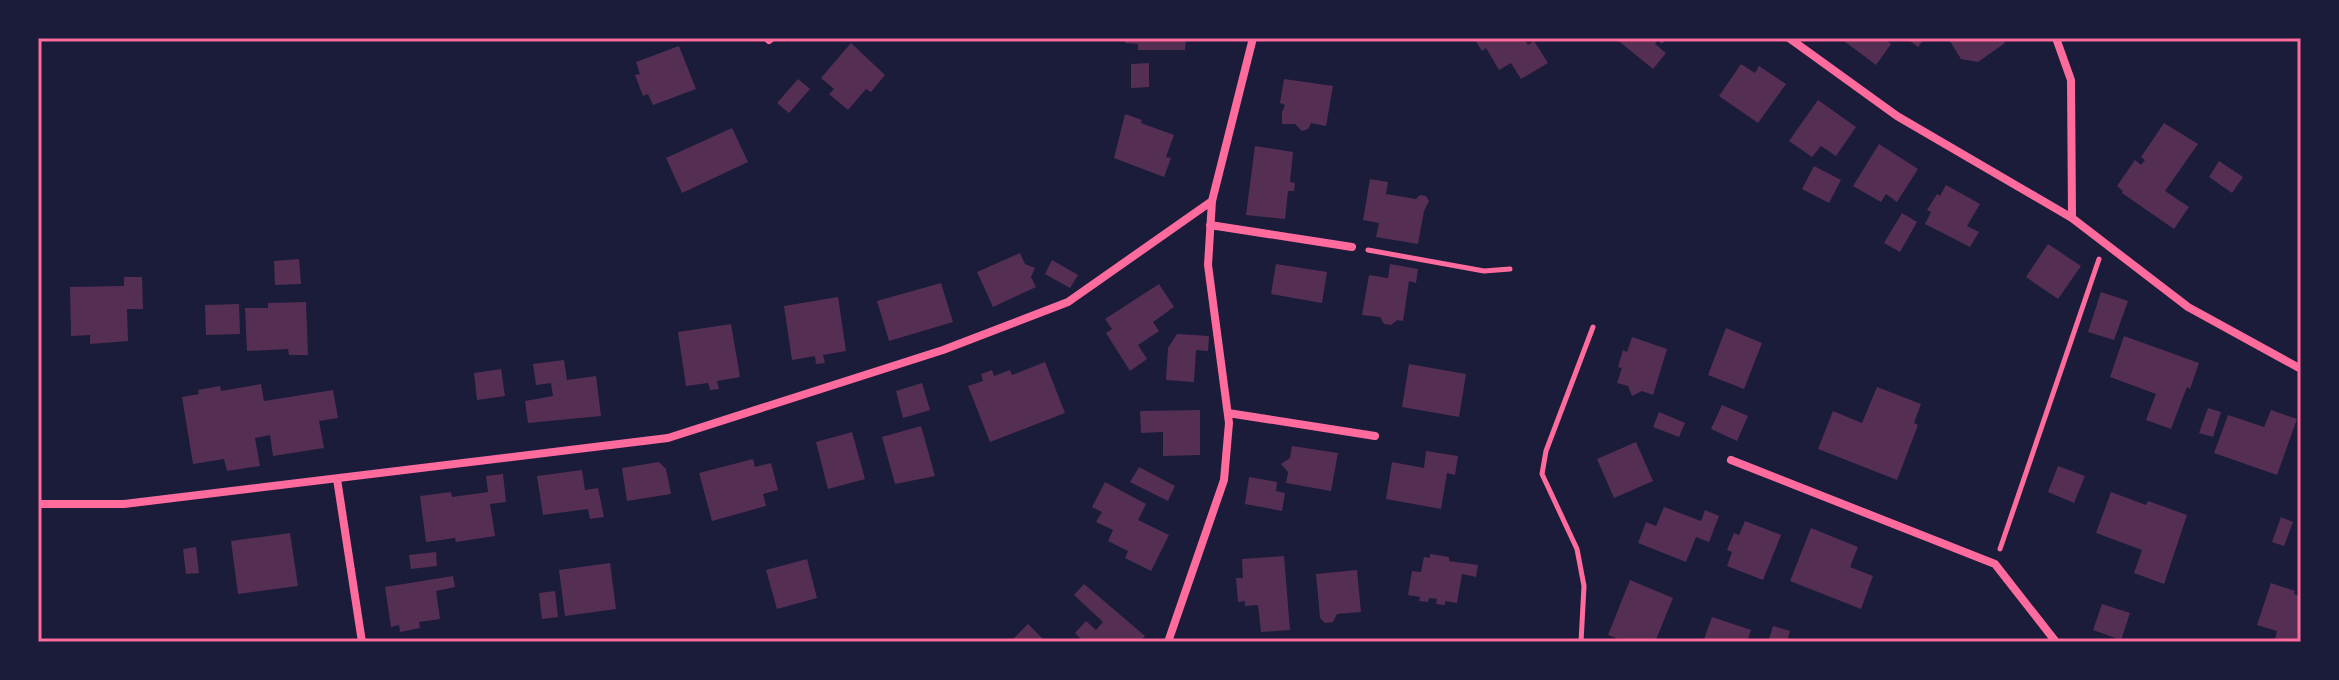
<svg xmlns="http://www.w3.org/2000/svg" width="2339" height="680" font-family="'PT Sans Narrow',sans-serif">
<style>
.building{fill:#542f53}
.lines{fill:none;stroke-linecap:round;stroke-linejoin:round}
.path{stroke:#ff6b9d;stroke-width:5}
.minor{stroke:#ff6b9d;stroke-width:8}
.neatline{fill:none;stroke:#ff6b9d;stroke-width:3}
</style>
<rect width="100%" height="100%" fill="#1b1b3a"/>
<path class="building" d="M1126,38h60l-1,12h-47v-6l-13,-1z
M1474,38h50l4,7 6,-4 14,22 -27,16 -10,-16 -12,7 -13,-22 -4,3z
M1615,38h52l-5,6 -4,-4 -3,4 11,9 -13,16z
M1840,38h49l-2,3 4,3 -15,21z
M1906,38h19l-7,9z
M1948,38h54l3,5 -27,19 -17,-3z
M851,43l34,32 -14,17 -5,-3 -18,21 -19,-16 5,-5 -13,-11z
M679,46l17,43 -43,16 -5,-11 -5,2 -8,-21 5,-1 -4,-12z
M1149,63v24l-18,1v-24z
M1741,64l14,9 4,-7 27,18 -28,39 -39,-27z
M798,79l12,10 -21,24 -12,-10z
M1284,79l49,7 -7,40 -15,-3 -3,6 -6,2 -7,-7h-13v-12l3,-7 -5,-2z
M1818,100l38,27 -20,29 -15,-10 -9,11 -23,-16z
M1125,114l17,6 -1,3 33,12 -8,22 5,1 -7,19 -50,-19z
M2164,123l34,21 -33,47 24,16 -15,22 -52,-36 1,-2 -6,-5 18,-26 6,5 4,-5 -4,-3z
M732,128l16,34 -66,31 -16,-35z
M1879,144l39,25 -21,33 -11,-8 -5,8 -28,-16z
M1255,146l38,6 -3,30 5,1 -1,8h-6l-3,28 -39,-4z
M2219,161l24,16 -11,16 -23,-16z
M1814,166l27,14 -12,23 -27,-14z
M1370,179l18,3 -2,12 30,5 4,-4 6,1 3,5 -5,10 -6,33 -42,-7 3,-14 -16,-3z
M1946,185l34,19 -13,22 12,6 -9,15 -45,-23 6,-12 -4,-2 10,-16 3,2z
M1902,213l15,9 -17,30 -16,-9z
M2048,244l33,22 -23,33 -32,-22z
M1020,253l5,11 10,4 -4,9 5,10 -43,20 -16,-35z
M299,259l2,25 -26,1 -1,-24z
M1052,260l26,15 -8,13 -25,-14z
M1276,264l51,8 -5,31 -51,-9z
M1390,264l28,5 -2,14 -7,-2 -6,40 -6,-1 -6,5 -7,-1 -4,-7 -18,-2 7,-40 19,3z
M124,277h18l1,32h-16l1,32 -38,3v-9l-19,1 -1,-49 54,-1z
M941,283l12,39 -64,19 -12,-40z
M1159,284l15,23 -21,15 6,9 -21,14 9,14 -17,12 -24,-38 6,-4 -7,-10z
M2101,292l27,9 -14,39 -26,-8z
M838,297l8,54 -23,4 2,8 -9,1 -1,-8 -23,4 -8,-54z
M306,302l2,53h-19l-1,-6 -41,2 -2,-43h23v-5z
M239,304l1,30 -34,1 -1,-30z
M731,324l9,53 -23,4 2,8 -9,1 -2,-7 -22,3 -8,-54z
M1726,328l36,15 -18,46 -36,-14z
M1177,334l32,2 -1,15 -12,-1 -2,32 -28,-2 2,-32z
M2124,336l75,27 -9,26 -3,-2 -16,42 -25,-9 10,-26 -46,-17z
M1632,337l35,12 -14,46 -11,-4 -10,5 -4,-10 -11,-3 5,-15 -4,-1 5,-17 4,2z
M564,360l3,20 29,-4 5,40 -73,7 -3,-22 28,-5 -2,-13 -15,2 -3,-21z
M1045,362l20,51 -75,29 -22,-56 15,-5 -2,-7 11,-4 2,6 16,-6 2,5z
M1409,364l57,10 -7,43 -57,-10z
M501,369l4,27 -28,4 -3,-27z
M922,383l8,27 -27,8 -7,-27z
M261,384l3,17 69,-11 5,28 -19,3 5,27 -51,8 -3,-21 -15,3 5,28 -33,5 -3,-12 -31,5 -11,-67 17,-3 -1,-4 22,-4 1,5z
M1877,387l44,17 -7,19 4,2 -21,55 -79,-31 15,-38 29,12z
M1722,405l26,11 -11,25 -26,-12z
M2208,408l13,4 -8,25 -14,-4z
M1200,410v45l-37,1v-24l-22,1 -1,-22z
M2271,410l26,9 -20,56 -63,-22 14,-38 36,12z
M1659,412l26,11 -6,14 -26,-10z
M921,426l14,50 -40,8 -13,-47z
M852,432l13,47 -37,10 -12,-47z
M1636,442l17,39 -39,17 -17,-39z
M1292,446l46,7 -7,38 -45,-8 2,-11 -7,-8 9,-6z
M1426,451l32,5 -3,19 -8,-2 -6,36 -55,-10 6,-37 32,6z
M753,459l2,8 16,-4 7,27 -15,4 3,12 -54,15 -13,-48z
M659,462l7,7 5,25 -44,7 -5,-33z
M2058,466l27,10 -11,27 -26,-11z
M1139,467l36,19 -7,15 -38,-19z
M582,470l3,20 13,-2 6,29 -14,2 -2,-10 -45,6 -6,-39z
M503,474l3,28 -16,2 5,32 -39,6 -1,-4 -29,4 -6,-46 31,-4 1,5 36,-5 -2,-16z
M1249,477l28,5 -1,9 9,2 -3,18 -37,-7z
M1105,482l41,22 -8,16 31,15 -18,36 -26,-13 3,-7 -20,-10 5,-11 -17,-8 6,-10 -10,-5z
M2111,492l35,13 2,-4 39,14 -23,69 -30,-11 8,-23 -46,-17z
M1664,507l37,14 4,-11 14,6 -10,26 -13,-5 -10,25 -48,-19 8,-21 10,4z
M2281,517l12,5 -9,24 -12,-4z
M1745,521l36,14 -18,45 -36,-14 5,-14 -5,-2 7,-17 5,2z
M1811,528l47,19 -8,20 23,9 -12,33 -71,-28z
M290,533l8,53 -60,8 -7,-53z
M196,547l3,26 -13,1 -3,-25z
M436,552l1,14 -26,3 -2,-14z
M1430,554l19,3v4l29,4 -2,12 -14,-3 -5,29 -12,-2v4l-9,-1 1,-5 -8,-1 -1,4 -9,-1 1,-4 -12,-2 4,-24 9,1 3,-15 6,1z
M1284,556l6,74 -29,2 -3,-27 -13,1v-5l-7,1 -2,-24h7l-1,-19z
M807,559l10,39 -40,11 -11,-39z
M610,563l6,46 -51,7 -6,-46z
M1357,570l4,42 -24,2 -4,8 -8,1 -5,-5 -4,-44z
M453,576l2,11 -19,4 4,28 -21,3 1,6 -20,4 -1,-7 -8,2 -6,-40z
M1630,580l43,18 -18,44 -16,-3 -1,3h-12l-18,-7z
M2271,583l24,8 -1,3 7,3v45l-26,-3 2,-8 -20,-6z
M1084,584l61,52 -6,6h-55l-9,-9 11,-12 10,9 7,-8 -29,-27z
M555,591l3,26 -16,2 -3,-26z
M2102,604l28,9 -9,27 -28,-10z
M1712,617l39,13 -4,12h-44z
M1028,624l18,18h-36z
M1773,626l17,5 -3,11 -18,-3z"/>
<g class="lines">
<path class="path" d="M1368,250l116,21 26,-2
M2000,549l99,-290
M1581,642l3,-56 -7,-37 -35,-75 4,-23 47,-124"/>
<path class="minor" d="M1789,38l108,78 175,102 116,89 113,62
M2056,38l15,42 1,138
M769,40l2,-2
M1210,225l142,22
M1228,413l147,23
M1731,460l264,104 61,78
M337,479l25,163
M38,504h86l544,-66 275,-88 125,-48 144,-101
M1168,642l56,-162 5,-57 -21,-158 4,-64 41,-163"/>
</g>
<rect width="2339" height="680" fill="none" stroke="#1b1b3a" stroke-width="80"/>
<rect x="40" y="40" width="2259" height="600" class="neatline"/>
</svg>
